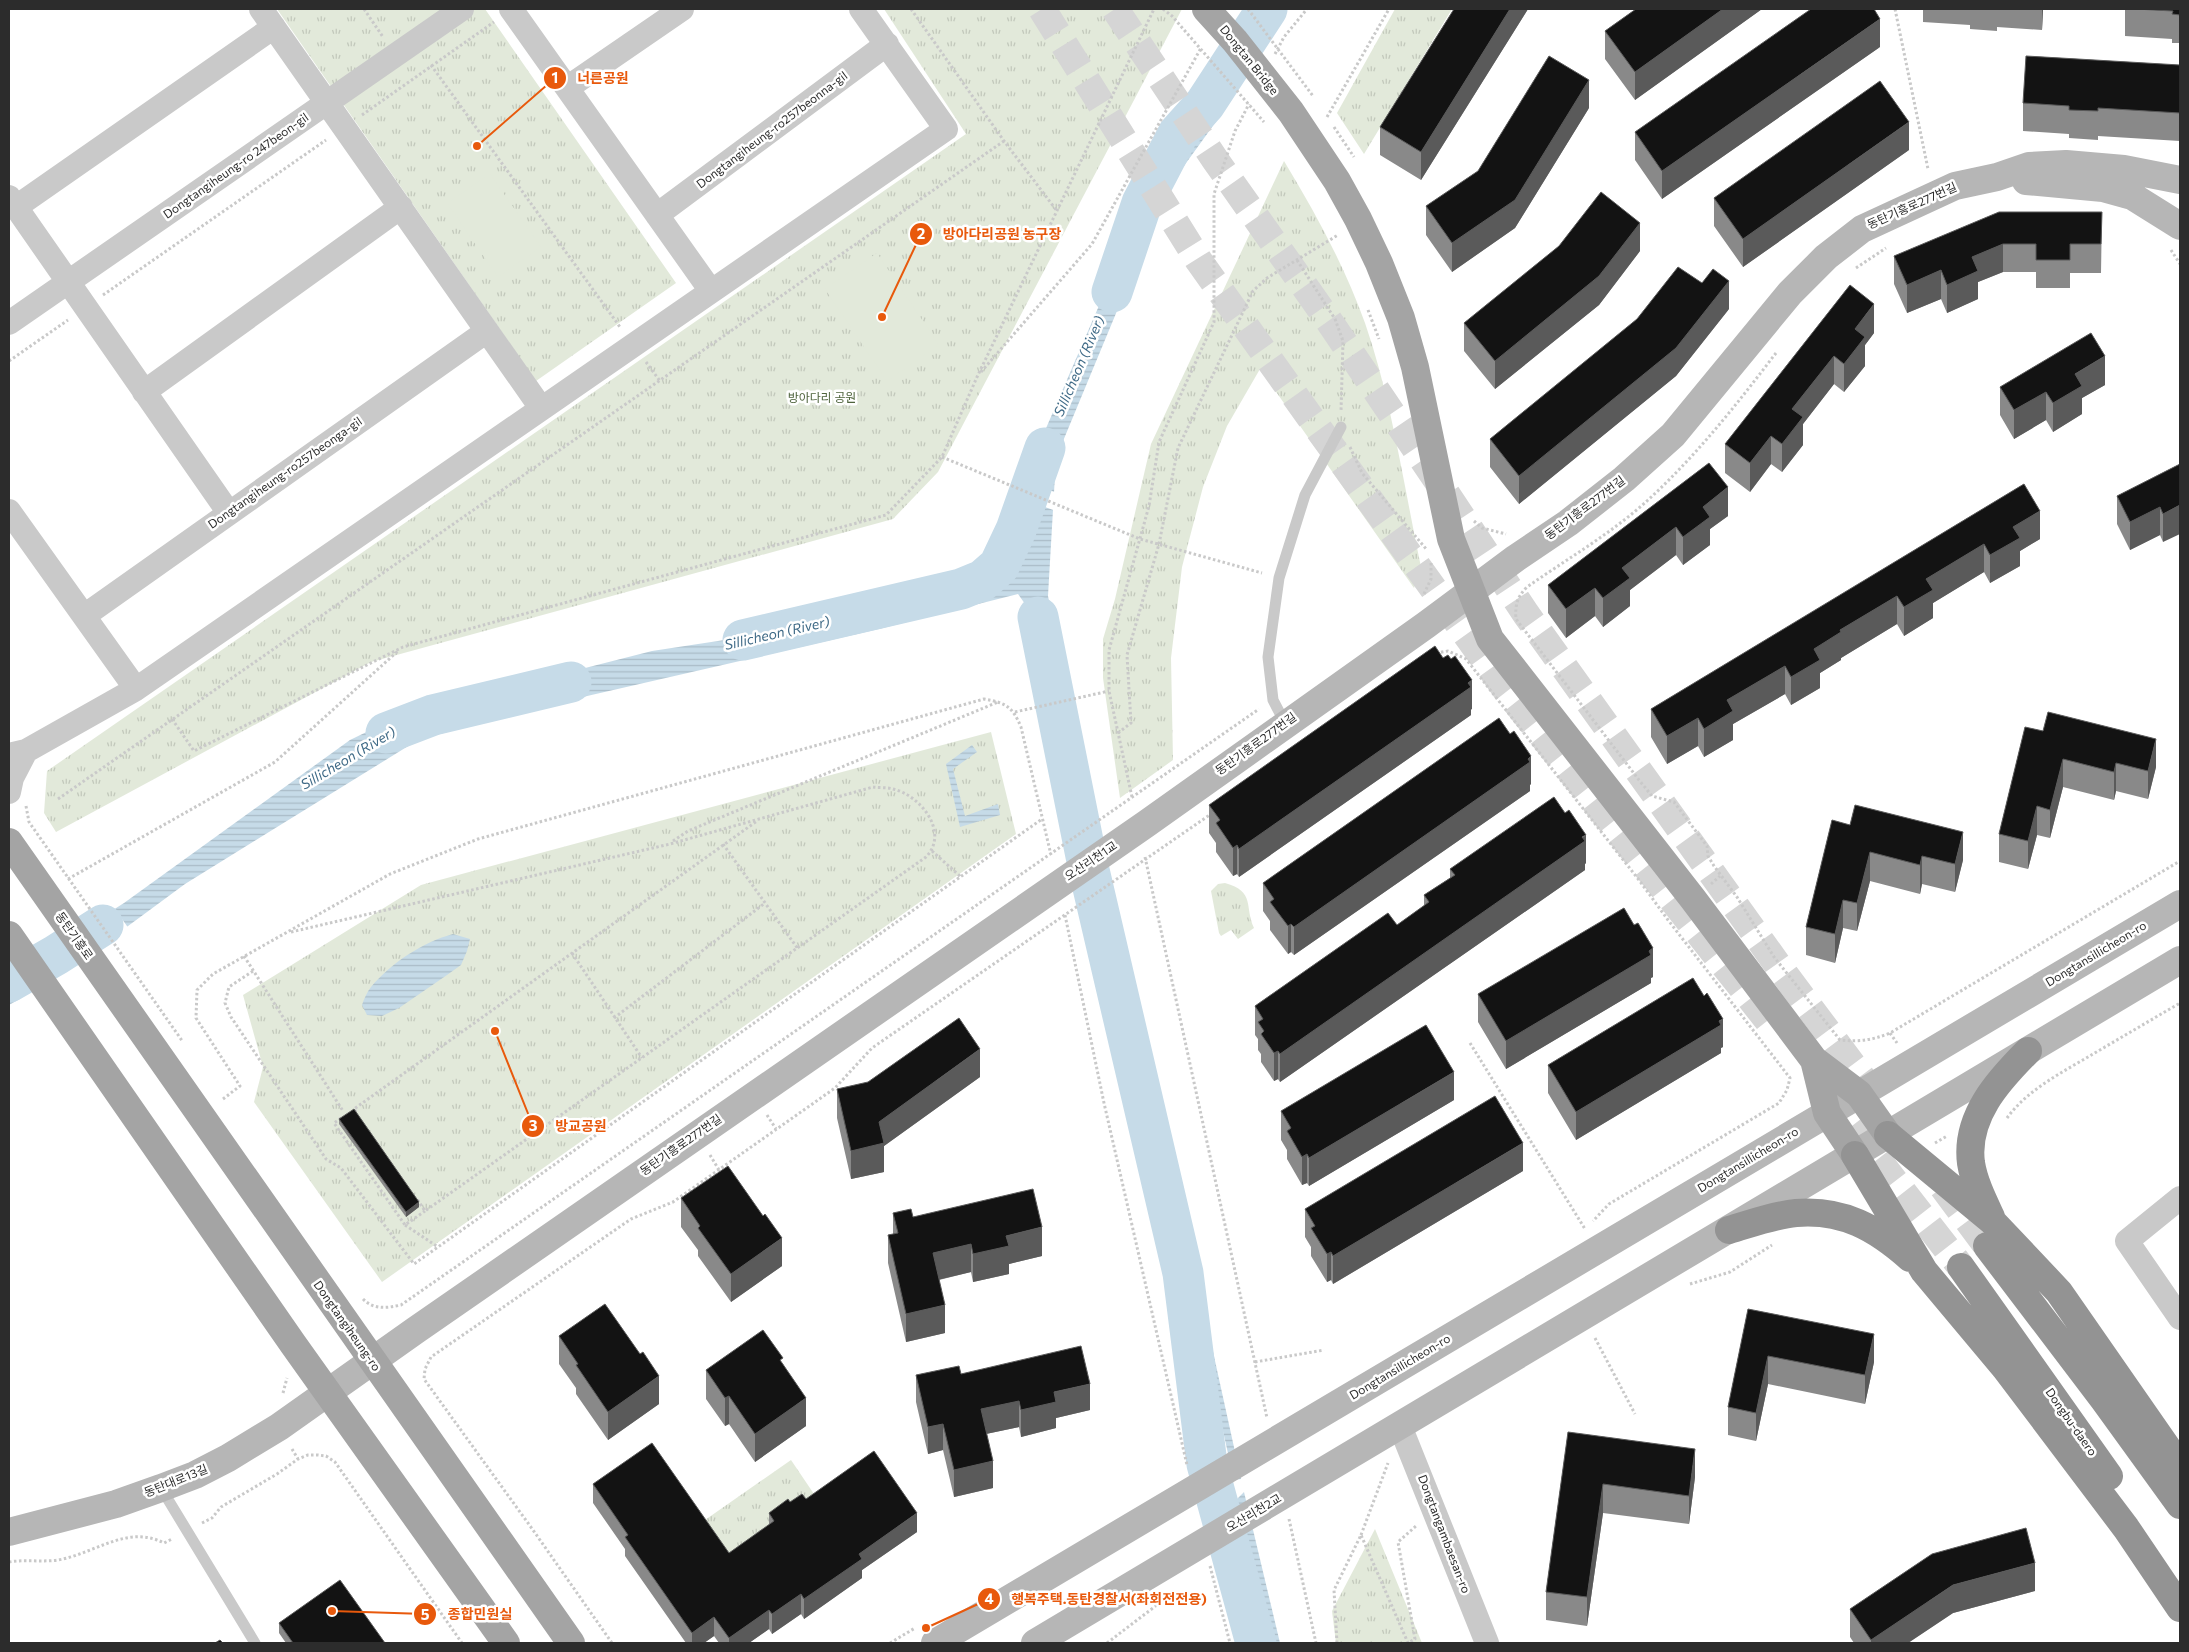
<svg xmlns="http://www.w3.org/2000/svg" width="2189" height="1652" font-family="Commissioner,'Noto Sans KR',sans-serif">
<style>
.grass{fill:url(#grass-tufts)}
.pitch{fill:#e2e9da}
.water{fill:url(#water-rules)}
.pier{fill:#fff}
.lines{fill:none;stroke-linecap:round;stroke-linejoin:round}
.river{stroke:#c6dbe8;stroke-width:41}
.secondary-tunnel{stroke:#d5d5d5;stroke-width:28;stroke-dasharray:28 14;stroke-linecap:butt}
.highway-tunnel{stroke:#d5d5d5;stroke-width:28;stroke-dasharray:28 14;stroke-linecap:butt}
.path{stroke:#c9c9c9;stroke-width:3;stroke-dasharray:2.5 2.5;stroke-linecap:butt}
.lane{stroke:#c9c9c9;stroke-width:11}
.street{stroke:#c9c9c9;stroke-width:24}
.secondary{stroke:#b6b6b6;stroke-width:28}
.primary{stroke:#a4a4a4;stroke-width:28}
.highway{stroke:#939393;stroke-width:28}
.wall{fill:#898989}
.shaded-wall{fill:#5a5a5a}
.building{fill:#131313;stroke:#5a5a5a}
.labels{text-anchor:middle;stroke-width:5;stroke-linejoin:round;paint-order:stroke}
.street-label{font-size:12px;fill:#2c2c2c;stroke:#fff}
.park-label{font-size:12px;fill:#4f643d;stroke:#fff}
.water-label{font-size:14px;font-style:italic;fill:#406b87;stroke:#fff}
.leader{fill:none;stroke:#e8590c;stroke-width:2}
.callout-dot{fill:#e8590c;stroke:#fff;stroke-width:2}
.mark-label{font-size:15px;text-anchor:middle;font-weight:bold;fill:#fff}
.callout-label{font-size:14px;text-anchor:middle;font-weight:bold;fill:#e8590c;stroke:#fff;stroke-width:5;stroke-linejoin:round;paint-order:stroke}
</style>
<defs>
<pattern id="grass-tufts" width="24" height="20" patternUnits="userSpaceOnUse" patternTransform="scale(1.25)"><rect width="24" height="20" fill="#e2e9da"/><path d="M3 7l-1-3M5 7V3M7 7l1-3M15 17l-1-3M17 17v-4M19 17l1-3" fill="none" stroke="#c2c8bb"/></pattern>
<pattern id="water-rules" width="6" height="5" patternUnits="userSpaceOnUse" patternTransform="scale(1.25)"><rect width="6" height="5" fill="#c6dbe8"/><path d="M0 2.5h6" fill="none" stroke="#aabcc7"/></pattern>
</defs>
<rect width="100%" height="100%" fill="#fff"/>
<path class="grass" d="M277,9h208l191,274 -140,98z
M884,9h298l-244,463 -45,47 -522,143 -315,170 -12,-19 3,-42 919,-637z
M1395,9h57l-88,145 -27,-41z
M1284,161c32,53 60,104 81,162 27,78 39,164 56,244l-7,21 -154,-219 -33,57 -24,61 -21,80 -11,91 2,102 -53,38 -17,-120v-39l12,-40 36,-155z
M991,732l25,102 -634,448 -128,-180 9,-35 -20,-72 178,-110z
M1225,883c31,9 19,23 29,45l-16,11 -7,-9 -10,6 -2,-3 -8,-42 7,-7z
M791,1460l23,34 -85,60 -24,-34z
M1375,1529l47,114h-86l-4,-32z"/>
<path class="pitch" d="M490,174l51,73 -43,30 -51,-74z
M877,253l62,92 -52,36 -62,-92z"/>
<path class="water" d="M1255,9h34l-74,114 -47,65 -112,270 -8,138 50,245 -5,2 -58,-225 -17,-24 -139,35 -340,78 -121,33 -233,144 -118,87 -4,-5 -9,14 -45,25v-31l53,-8 -12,-16 74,-47 226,-163 66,-32 24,5 77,-19 17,-13 118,-30 131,-20 55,-13 38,-3 18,5 120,-44 17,-113 70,-162 101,-209z
M972,745l5,7 -24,17 12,47 33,-12 2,11 -40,12 -14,-63z
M1106,865l135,614 -7,1 -137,-610z
M453,934l17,5 -3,12 -6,14 -14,10 -48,33 -17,8 -15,-1 -5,-10c2,-6 5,-13 9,-18 20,-24 52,-45 82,-53z
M1244,1492l36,151h-10l-35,-142z"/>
<path class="pier" d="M1252,9h39l-69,108 -21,-27z
M1026,481l31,12 -1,18 -33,-12z
M1096,818l5,22 -9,5 -6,-19z
M1108,864l7,28 -14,9 -7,-32z
M113,906l16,23 -60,44 -6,-3 -7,12 -35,19 -12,-18v-12l32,-17 14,13 4,-2 -12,-14 1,-3z"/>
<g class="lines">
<path class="river" d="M1112,292l30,-89 36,-69 27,-30 62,-95
M1038,617l50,249 95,407 24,191 49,179
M743,640l218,-51 22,-9 16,-14 17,-36 29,-82
M386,733l47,-18 138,-33
M9,982l47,-27 47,-30"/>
<path class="secondary-tunnel" d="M1042,9l157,252 116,163 192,267 267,337
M1826,1093l135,174"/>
<path class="highway-tunnel" d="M1115,9l101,152 113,160 114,168 83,125 251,350 106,142
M1943,1187l44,59"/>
<path class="path" d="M364,9l19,28
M911,9l93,132 53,70
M1163,9l9,7 92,106
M1248,9l65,87
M1895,9l33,160
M1275,54l9,-17 23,-28
M431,65l189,262
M362,115l132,-93
M1327,117l62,-108
M1334,127l20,30
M2171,250l9,14
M1297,260l38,59 8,22 -2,70
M1856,268l30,-20
M103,295l223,-155
M1368,310l11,29
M1776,353c-39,51 -79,102 -128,147 -36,33 -81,59 -121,87 -10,10 -12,18 -11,32l123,161 13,16 22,6 33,44 1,10 6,10 23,31 37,60 66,83c19,2 33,0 50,-7l290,-172
M9,361l59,-41
M646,362l14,19
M981,372l111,-128 109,-196
M1350,447l12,26 65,77
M942,457l198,82 122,34
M1474,521l8,7 24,6
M1424,594l7,-15v-17
M1436,653l12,-2 18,8 173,221 29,40 122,158 -3,12 -8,13 -170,101 -16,17
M1015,712l94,-21
M172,719l22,32 209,-104 483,-132 56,-58 35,-80 177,-368
M1118,733l13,-10 -4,-68 32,-111 19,-96 75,-157 14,-13 71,-43
M1132,797l-23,-106v-41l40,-144 10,-64 55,-120v-128l21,-63 14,-27
M58,799l946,-658
M26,806l3,16 154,220
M673,841l15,-10 310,-129
M723,844l75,105
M932,851l29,26
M1145,857l122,561
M68,879l207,-117 123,-111
M1711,884l9,-8
M1065,915l39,188 83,362
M291,932l379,-88 203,-57c6,1 14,0 20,2 27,6 57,43 33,68l-501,354 -8,-12
M572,953l70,105
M244,956l99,155
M253,971l-24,16 -4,16 6,14 95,142 15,9 73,96 628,-445
M614,1018l151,-115
M1890,1033l7,10
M1470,1043l115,186
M223,1099l17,-13 -44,-68 1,-28 16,-16 177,-100 88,-35 506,-140c22,4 28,7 37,28l30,128
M356,1112l-2,-3 403,-288
M767,1115l9,14
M341,1118l-7,5 71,102 20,-14
M2007,1118c21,-29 56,-46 86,-64 29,-17 58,-34 87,-51
M1935,1143l12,-7
M710,1155l9,15
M405,1225l33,22
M1690,1284l40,-12 42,-27
M363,1299c11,11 24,9 38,6l858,-596
M1595,1338l40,76
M1255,1362l69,-12
M283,1393l4,-15
M292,1449l6,10
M1289,1519l27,124
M202,1523l10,-5 9,-11 56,-33 21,-15 10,-4h10l8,1 9,6 127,181
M1361,1535l27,-72
M9,1562c18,-3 37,1 54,-3 35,-8 66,-34 101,-16l8,-4
M1210,1566l20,77
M612,1643l-79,-113 -109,-151 1,-10 6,-12 200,-138 42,-17 162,-114 37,-40 339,-234
M890,1643l25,-15
M1107,1643l67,-51
M1337,1643l-3,-53 27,-55 47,108 7,-4 -17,-97 18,-16"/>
<path class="lane" d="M1285,723l-12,-23 -5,-43 11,-79 26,-83 36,-68
M161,1488l94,155"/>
<path class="street" d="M261,9l280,399
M511,9l200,282
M567,88l115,-79
M9,197l220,316
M16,207l258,-180
M657,215l230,-171
M9,323l453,-314
M144,392l257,-185
M9,511l127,178
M84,616l403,-285
M26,751l110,-62 810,-560 -85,-120
M9,755l17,-4 -14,27 -3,14
M2180,1198l-53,43 53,77
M1400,1426l87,217"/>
<path class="secondary" d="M2026,181l77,7 29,8 48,30
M9,1532l107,-28 45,-16 34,-13 33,-17 51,-31 137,-97 730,-506 280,-199 90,-67 52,-35 56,-44 49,-44 117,-142 36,-36 36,-28 93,-43 42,-9 32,-11 37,-2 58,5 56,11
M935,1643l1245,-739
M1035,1643l1145,-683"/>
<path class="primary" d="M1206,9l29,32 56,71 46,69 21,38 21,44 22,55 14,49 36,172 39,100 203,260 121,161 45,34 29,41
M9,842l562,801
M9,935l284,409 213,299
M1814,1060l13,53 28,42"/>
<path class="highway" d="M1888,1135l104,86 67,71 121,174
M1855,1155l69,116 82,98 120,159 54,80
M1991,1217c-8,-17 -17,-35 -20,-54 -6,-46 27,-82 57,-112
M1729,1230c21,-6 45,-15 67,-17 47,-4 80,15 114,45
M1987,1246l117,154 76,105
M1961,1267l148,209"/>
</g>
<path class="wall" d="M1454,9h74l-107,171 -41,-25v-28z
M1636,9h126l-127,91 -30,-41v-28z
M1923,9h120l-1,21 -45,-3v4l-27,-2v-4l-47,-3z
M2125,9h55v34h-8v-4l-47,-3z
M1880,47l-218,152 -27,-39v-28z
M2180,65v76l-82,-5v4l-29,-2v-4l-46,-3v-28z
M1589,108l-74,120 -63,44 -26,-37v-29z
M1909,150l-166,117 -29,-41v-28z
M2102,212l-1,61h-31v15h-34v-16h-33l-25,10v17l-31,14 -6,-14 -34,14 -13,-29v-28z
M1640,251l-41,54 -104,84 -31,-38v-28z
M1850,285l24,48 -9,12v21l-21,26 -10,-8 -31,40v21l-21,27 -11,-8 -21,28 -25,-19v-29z
M1729,309l-53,67 -157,128 -29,-37v-28z
M2105,385l-23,13v16l-29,18 -7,-12 -32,19 -14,-24v-28z
M1709,463l19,53 -18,13v16l-27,20 -7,-10 -46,35v16l-27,21 -8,-11 -29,22 -18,-25v-28z
M2180,464l-17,78 -3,-7 -30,15 -13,-26v-28z
M2024,484l16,55 -20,12v15l-30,17 -6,-11 -51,31v15l-29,18 -7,-12 -56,34v2l-21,13v15l-29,17 -6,-11 -52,30v16l-29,17 -6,-11 -31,18 -16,-27v-28z
M1471,709v6l-232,162 -2,-3 -4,2 -17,-24v-9l-7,-10v-28l263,-96z
M2025,727l131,40 -8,32 -32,-8 -2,9 -51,-13 -13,51 -13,-3 -9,34 -29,-7v-28z
M1531,784l-1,1v6l-236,164 -3,-3 -3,2 -18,-24v-9l-7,-10v-28z
M1832,820l131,40 -8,32 -33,-8 -2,10 -50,-13 -13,50 -14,-3 -8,35 -29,-8v-28z
M1586,863l-1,1v6l-305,212 -2,-3 -4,2 -13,-19v-8l-3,-4v-11l-3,-4v-29l142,-81 27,-19v-11l26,-17v-9z
M1653,977l-2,1v5l-145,86 -28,-47v-28z
M1723,1047l-2,1v5l-145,87 -28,-47v-28z
M980,1077l-96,69v26l-33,7 -14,-61v-29z
M1454,1100l-145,86 -2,-3 -5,2 -15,-26v-9l-6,-10v-29z
M339,1119l80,88 -13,10 -67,-93z
M1523,1171l-190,113 -2,-4 -4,2 -16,-26v-9l-6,-10v-28z
M681,1198l101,68 -51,36 -33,-46v-6l-17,-23z
M893,1213l20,4 129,39 -33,8v10l-36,8 -2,-10 -32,8 6,53 -39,9 -18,-79v-28l5,-1z
M1748,1309l126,53 -9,42 -97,-20 -12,57 -28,-6v-28z
M559,1336l100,68 -51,36 -32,-46v-6l-17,-24z
M783,1364l23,62 -51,36 -26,-38 -4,2 -19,-27v-29z
M961,1374l129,36 -34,8v10l-35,9 -2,-10 -33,7 7,54 -39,9 -11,-47 -15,4 -12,-52v-27z
M1568,1432l127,45 -6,47 -86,-11 -16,113 -41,-6v-28z
M593,1484l136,69 40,-28v-12l21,-11 16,-3 111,33 -55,38v8l-58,41 -3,-5 -29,20 -3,-5 -20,14h-30l-5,-7 -10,7h-18l-61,-87v-7l-32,-46z
M2035,1591l-82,22 -45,30h-54l-4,-6v-28z
M279,1623l106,20h-99l-7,-10z"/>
<path class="shaded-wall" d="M1510,9h18l-107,171v-28z
M1723,9h39l-127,91v-28z
M2042,9h1l-1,21z
M1880,19v28l-218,152v-28z
M1589,80v28l-74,120 -63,44v-29z
M1909,122v28l-166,117v-28z
M1640,223v28l-41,54 -104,84v-28z
M2003,244v28l-25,10v17l-31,14v-28l25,-28z
M1941,270v29l-34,14v-28z
M1729,281v28l-53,67 -157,128v-28z
M1874,304v29l-9,12v21l-21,26v-28l11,-35z
M1834,356v28l-31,40v21l-21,27v-28l10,-35z
M2105,356v29l-23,13v16l-29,18v-29l22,-29z
M2046,392v28l-32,19v-29z
M1771,436v28l-21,28v-29z
M1728,487v29l-18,13v16l-27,20v-28l20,-30z
M2180,505v29l-17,8v-28z
M2160,507v28l-30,15v-28z
M2040,511v28l-20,12v15l-30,17v-28l23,-28z
M1676,527v28l-46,35v16l-27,21v-29l19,-30z
M1984,544v28l-51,31v15l-29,18v-29l22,-28z
M1595,588v28l-29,22v-29z
M1897,596v28l-56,34v2l-21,13v15l-29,17v-28l23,-28 26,-19z
M1785,666v28l-52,30v16l-29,17v-28l23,-29z
M1472,680v29h-1v6l-232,162v-28z
M1698,718v28l-31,18v-28z
M2156,739v28l-8,32v-28z
M1531,756v28l-1,1v6l-236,164v-28z
M2063,759v28l-13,51v-28z
M2116,763v28l-2,9v-28z
M2037,806v29l-9,34v-28z
M1963,832v28l-8,32v-28z
M1586,835v28l-1,1v6l-305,212v-28z
M1237,845v29l-4,2v-28z
M1870,852v29l-13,50v-28z
M1922,856v28l-2,10v-29z
M1843,900v28l-8,35v-29z
M1291,924v28l-3,2v-28z
M1653,948v29l-2,1v5l-145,86v-28z
M1723,1019v28l-2,1v5l-145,87v-28z
M980,1049v28l-96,69v26l-33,7v-28l28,-29z
M1278,1051v28l-4,2v-28z
M1454,1072v28l-145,86v-28z
M1523,1143v28l-190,113v-28z
M1307,1154v29l-5,2v-28z
M419,1202v5l-13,10v-5z
M1042,1227v29l-33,8v10l-36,8v-28l33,-18z
M782,1238v28l-51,36v-28z
M971,1244v28l-38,9v-28z
M1331,1252v28l-4,2v-28z
M945,1305v28l-39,9v-28z
M1874,1334v28l-9,42v-29z
M1768,1356v28l-12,57v-28z
M659,1376v28l-51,36v-28z
M1090,1384v26l-34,8v10l-35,9v-27l33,-18z
M729,1396v28l-4,2v-28z
M806,1398v28l-51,36v-28z
M1019,1401v26l-38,8v-26z
M943,1424v26l-15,4v-27z
M1695,1449v28l-6,47v-28z
M993,1461v27l-39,9v-27z
M1603,1484v29l-16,113v-29z
M917,1513v19l-55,38v8l-58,41v-20l55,-45z
M2035,1563v28l-82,22 -45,30h-37v-3l82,-55z
M801,1594v20l-29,20v-20z
M769,1610v19l-20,14h-20v-5z
M714,1617v19l-10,7h-12v-10z"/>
<path class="building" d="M1454,9h56l-89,143 -41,-25z
M1636,9h87l-88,63 -30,-41z
M1811,9h63l6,10 -218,152 -27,-39z
M2135,9h45v6l-8,-1 1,-3z
M1549,56l40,24 -74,120 -63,43 -26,-37 52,-35z
M2026,56l154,9v48l-82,-5v3l-29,-1v-4l-46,-3z
M1880,81l29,41 -166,117 -29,-41z
M1601,192l39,31 -41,53 -104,85 -31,-38 95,-77z
M1999,212h103l-1,32h-31v16h-34v-16h-33l-31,13 6,14 -31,14 -6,-15 -34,15 -13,-29z
M1678,267l24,16 11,-14 16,12 -53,67 -157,128 -29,-37 147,-120z
M1850,285l24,19 -19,25 10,8 -21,27 -10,-8 -42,53 11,8 -21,27 -11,-8 -21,27 -25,-19z
M2091,333l14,23 -30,18 7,12 -29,17 -7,-11 -32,18 -14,-23z
M1709,463l19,24 -25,20 7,10 -27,20 -7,-10 -54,41 8,10 -27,20 -8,-10 -29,21 -18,-24z
M2180,464v41l-17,9 -3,-7 -30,15 -13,-26z
M2024,484l16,27 -27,16 7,11 -30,17 -6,-11 -58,35 7,11 -29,17 -7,-11 -57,34 1,2 -27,17 6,11 -29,17 -6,-11 -58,34 6,11 -29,18 -6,-11 -31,18 -16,-27z
M1435,646l8,12 5,-3 3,4 4,-3 17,24 -4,3 3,4 -232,162 -2,-4 -4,3 -17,-25 4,-3 -11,-15z
M2048,712l108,27 -8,32 -32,-8 -2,9 -51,-13 -13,51 -13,-4 -9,35 -29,-7 26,-107 18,4z
M1499,718l11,16 4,-3 17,25 -3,3 2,3 -236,165 -3,-3 -3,2 -18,-24 4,-3 -11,-16z
M1554,797l11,16 4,-3 17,25 -4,2 3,4 -305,213 -2,-3 -4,2 -13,-19 3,-3 -6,-9 5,-3 -8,-13 133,-93 9,12 32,-23 -5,-7 31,-20 -5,-6z
M1855,805l108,27 -8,32 -33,-8 -2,9 -50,-13 -13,51 -14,-3 -8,34 -29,-7 26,-107 18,5z
M1624,908l10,17 4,-2 15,25 -4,3 2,4 -145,86 -28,-47z
M1693,978l11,18 3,-3 16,26 -4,2 2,4 -145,87 -28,-47z
M959,1018l21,31 -101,73 5,21 -33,8 -14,-62 31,-7z
M1426,1025l28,47 -145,86 -2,-4 -5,3 -15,-26 4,-3 -10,-17z
M1495,1096l28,47 -190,113 -2,-4 -4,2 -16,-26 4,-2 -10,-17z
M354,1109l65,93 -13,10 -67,-93z
M728,1166l35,50 2,-2 17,24 -51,36 -33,-46 2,-2 -19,-28z
M1033,1189l9,38 -36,9 3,10 -36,8 -2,-10 -38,9 12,52 -39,9 -18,-79 10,-2 -5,-20 18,-4 2,8z
M605,1304l35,50 3,-2 16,24 -51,36 -32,-47 2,-1 -19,-28z
M1748,1309l126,25 -9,41 -97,-19 -12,57 -28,-6z
M763,1330l20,28 -3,2 26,38 -51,36 -26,-38 -4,2 -19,-28z
M1081,1346l9,38 -36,8 2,10 -35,8 -2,-9 -38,8 12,52 -39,9 -11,-46 -15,3 -12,-52 43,-9 2,8z
M1568,1432l127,17 -6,47 -86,-12 -16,113 -41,-5z
M652,1443l77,110 45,-32 -5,-8 19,-14 2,3 12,-8 4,5 68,-48 43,62 -58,41 3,5 -58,40 -3,-5 -29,20 -3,-4 -40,28 -15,-21 -22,16 -67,-96 3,-2 -35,-51z
M2026,1528l9,35 -82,22 -82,55 -21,-31 82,-55z
M340,1580l45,63h-92l-14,-20z
M220,1640l3,3h-8z"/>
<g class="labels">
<g class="street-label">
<text transform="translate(1249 60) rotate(51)" y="4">Dongtan Bridge</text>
<text transform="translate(772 130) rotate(-37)" y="4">Dongtangiheung-ro257beonna-gil</text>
<text transform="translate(236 166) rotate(-35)" y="4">Dongtangiheung-ro 247beon-gil</text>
<text transform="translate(1912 206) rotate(-24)" y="4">동탄기흥로277번길</text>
<text transform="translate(285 473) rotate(-35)" y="4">Dongtangiheung-ro257beonga-gil</text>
<text transform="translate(1585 508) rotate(-37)" y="4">동탄기흥로277번길</text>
<text transform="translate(1256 744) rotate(-36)" y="4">동탄기흥로277번길</text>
<text transform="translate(1091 861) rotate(-34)" y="4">오산리천1교</text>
<text transform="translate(74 936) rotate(55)" y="4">동탄기흥로</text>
<text transform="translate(2096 954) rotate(-31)" y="4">Dongtansillicheon-ro</text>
<text transform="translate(681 1145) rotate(-35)" y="4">동탄기흥로277번길</text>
<text transform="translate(1748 1160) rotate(-31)" y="4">Dongtansillicheon-ro</text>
<text transform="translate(347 1326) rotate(55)" y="4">Dongtangiheung-ro</text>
<text transform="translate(1400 1367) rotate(-31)" y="4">Dongtansillicheon-ro</text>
<text transform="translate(2071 1422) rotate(55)" y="4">Dongbu-daero</text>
<text transform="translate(176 1481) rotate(-22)" y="4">동탄대로13길</text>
<text transform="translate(1254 1513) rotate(-31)" y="4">오산리천2교</text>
<text transform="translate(1444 1534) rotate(69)" y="4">Dongtangambaesan-ro</text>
</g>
<g class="park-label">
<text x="822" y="402">방아다리 공원</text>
</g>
<g class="water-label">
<text transform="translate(1079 366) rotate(-67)" y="5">Sillicheon (River)</text>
<text transform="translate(777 633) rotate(-13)" y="5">Sillicheon (River)</text>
<text transform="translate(348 758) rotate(-31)" y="5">Sillicheon (River)</text>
</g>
</g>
<path class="leader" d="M477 146L555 78M882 317L921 234M495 1031L533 1126M926 1628L989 1599M332 1611L425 1614"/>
<g class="callout-dot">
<circle cx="477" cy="146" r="5"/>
<circle cx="882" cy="317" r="5"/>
<circle cx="495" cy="1031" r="5"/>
<circle cx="926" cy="1628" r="5"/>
<circle cx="332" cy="1611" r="5"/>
<circle cx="555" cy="78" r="12"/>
<circle cx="921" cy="234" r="12"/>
<circle cx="533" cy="1126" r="12"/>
<circle cx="989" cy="1599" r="12"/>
<circle cx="425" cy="1614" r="12"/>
</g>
<g class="mark-label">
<text x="555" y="83">1</text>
<text x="921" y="239">2</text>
<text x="533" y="1131">3</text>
<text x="989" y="1604">4</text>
<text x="425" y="1620">5</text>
</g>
<g class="callout-label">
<text x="603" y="83">너른공원</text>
<text x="1002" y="239">방아다리공원 농구장</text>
<text x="581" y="1131">방교공원</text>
<text x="1109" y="1604">행복주택.동탄경찰서(좌회전전용)</text>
<text x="480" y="1619">종합민원실</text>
</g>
<rect width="2189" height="1652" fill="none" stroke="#2c2c2c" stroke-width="20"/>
</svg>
